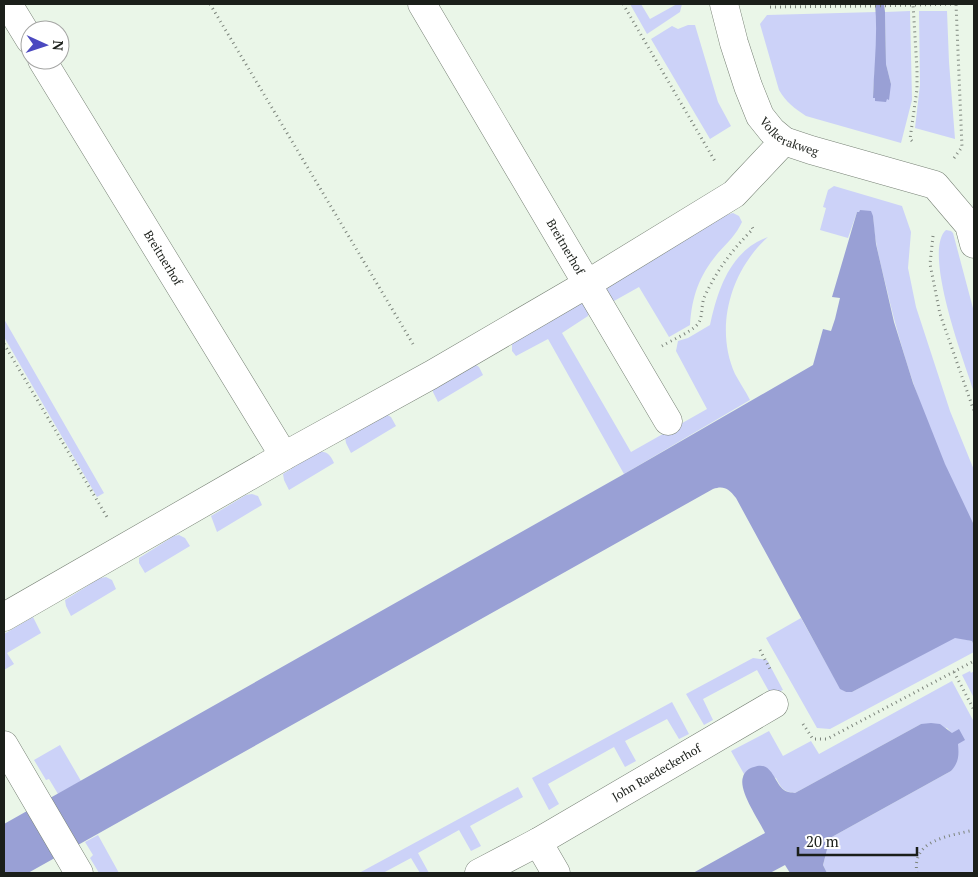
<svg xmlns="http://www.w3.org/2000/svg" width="978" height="877" font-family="'PT Serif',serif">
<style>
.green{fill:#ccd2f8}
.water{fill:#99a0d5}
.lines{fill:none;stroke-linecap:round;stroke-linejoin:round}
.minor-casing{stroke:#788276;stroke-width:29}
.path{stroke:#7d857c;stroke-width:3;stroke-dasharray:1 4;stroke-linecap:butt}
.minor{stroke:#fff;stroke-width:28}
.labels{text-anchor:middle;stroke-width:4;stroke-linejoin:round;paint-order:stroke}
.street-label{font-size:12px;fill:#1b1f1a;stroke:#fff}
</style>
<rect width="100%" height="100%" fill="#eaf6e8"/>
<path class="green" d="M630,4h11l9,15 27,-15h5l-2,8 -33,22z
M910,11l2,89 -11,43 -95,-27c-12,-8 -20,-14 -27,-26l-19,-66 7,-9 109,-3c3,29 -2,57 -3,86h2l16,-14 -5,-20 -1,-52z
M919,11h28l2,51 6,77 -40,-11 5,-43z
M688,25h7l23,77 13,24 -21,13 -59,-100 21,-13 6,3z
M834,186l68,20 9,26 -3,36 8,39 34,104 24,59v55c-38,-71 -69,-156 -87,-235 -6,-25 -13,-49 -14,-74l-13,-6 -1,2h-2l-9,26 -28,-8 6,-22 -3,-1 5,-17z
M733,213l6,3 3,6c-6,13 -14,20 -24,31 -19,23 -26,43 -28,72l-21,12 -30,-50 -25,14 -8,-1 -1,-16 121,-69z
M946,230l5,1 2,2 21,79v80c-9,-28 -52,-141 -28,-162z
M768,237c-37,33 -54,90 -33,137 5,9 11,18 15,26l-126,74 -76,-135 -32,17 -4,-5v-8l66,-43 8,1 3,7 -1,8 -26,17 69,119 76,-43 -31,-58 2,-10 10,-3 22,-13c8,-36 20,-74 58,-88z
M4,319l100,174 -7,4 -93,-160z
M473,363l6,4 4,8 -45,27 -5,-10v-6z
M386,414l5,3 5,9 -45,27 -5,-10 -1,-6z
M318,452c10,-1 12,3 16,11l-45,27 -5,-10 -1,-6z
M252,494l6,2 4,9 -45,27 -6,-16 35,-21z
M179,535l6,3 5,8 -45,27 -6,-10v-5l35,-22z
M106,577l6,3 4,9 -45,27 -5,-10 -1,-6 35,-22z
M33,617l8,16 -34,20 7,11 -10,6v-36z
M801,618l39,70 6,4h6l103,-55 17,4 2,5v6l-144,77 -13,-1 -51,-90z
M753,658l14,2 16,30 -12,5 -14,-25 -54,29 10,21 -9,5 -18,-31z
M970,671l1,2 3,-2v27l-12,-23z
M952,681l22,41v151h-147l-4,-8 7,-27 121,-67c8,-19 12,-27 -4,-43l-26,-4 -126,69c-11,-1 -14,-5 -19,-15l-28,-8 -4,4 -13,-23 38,-20 14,25 28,-15 8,13z
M672,702l17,32 -10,5 -12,-20 -42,22 11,20 -11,6 -11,-20 -66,37 11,20 -10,6 -17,-32z
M60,745l21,36 -23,13 -9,-15 -3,1 -12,-20z
M518,787l5,10 -53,29 11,20 -10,5 -12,-21 -41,23 11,20h-9l-9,-15 -28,15h-24z
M98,835l21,38h-20l-9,-15 3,-3 -8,-13z"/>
<path class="water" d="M875,4h9l1,8 1,52 5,20 -2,16 -2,-1 -1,3 -11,-1v-3h-2c1,-32 5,-63 2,-94z
M860,210l11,1 2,5 3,28 18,78 19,61 32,81 29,61v121l-2,-5 -17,-3 -103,54h-6l-6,-3 -104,-191c-7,-9 -12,-13 -23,-9l-685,384h-24v-49l620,-350 189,-109 10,-36 8,2 4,-12 5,-21 -8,-1 25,-85h2z
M931,723l9,1 12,9 7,-4 6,11 -7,4c1,11 1,18 -7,27l-121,67 -7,27 4,8h-37l-5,-8 -15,8h-77l72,-40c-6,-13 -27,-42 -22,-56 1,-5 6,-9 11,-10 18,-7 20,16 30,23 4,3 7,2 11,3l126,-69z"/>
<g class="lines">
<g class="minor-casing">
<g id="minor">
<path d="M8,4l22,36"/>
<path id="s1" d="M422,4l246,417"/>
<path id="s2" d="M724,4l10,39 14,43 12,30 12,15 12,10 27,9 124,35 34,40 5,19"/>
<path id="s3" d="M42,60l242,396"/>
<path d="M4,617l280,-161 147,-81 156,-91 147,-90 50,-53"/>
<path d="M4,745l75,128"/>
<path d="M538,842l18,31"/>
<path id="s4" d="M479,873l59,-31 236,-138"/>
</g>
</g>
<path class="path" d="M210,4l203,340
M623,4l93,159
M770,7l102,-1 87,-2
M912,141l-2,-2 7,-50v-20l-4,-65
M954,158l8,-11 -6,-143
M933,236l-3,28 10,50 34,97
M4,344l103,173
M662,346c10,-6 29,-14 36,-22 5,-7 3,-18 6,-26 12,-27 28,-48 49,-69l-2,-4
M760,650l10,19
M954,672l20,38
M803,724l10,15h14l147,-78
M917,873c-6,-33 32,-37 57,-43"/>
<use href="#minor" class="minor"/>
</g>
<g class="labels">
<g class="street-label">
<text dy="4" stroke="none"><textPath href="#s2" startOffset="155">Volkerakweg</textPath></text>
<text dy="4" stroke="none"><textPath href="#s1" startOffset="282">Breitnerhof</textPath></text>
<text dy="4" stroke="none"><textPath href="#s3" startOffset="232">Breitnerhof</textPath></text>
<text dy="4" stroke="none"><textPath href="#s4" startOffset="204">John Raedeckerhof</textPath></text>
</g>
</g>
<rect width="978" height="877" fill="none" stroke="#1b1f1a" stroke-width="10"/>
<g transform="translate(45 45) rotate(93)"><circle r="24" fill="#ffffff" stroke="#a4a5a3"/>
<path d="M0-4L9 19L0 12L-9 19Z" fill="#4b49c0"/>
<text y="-8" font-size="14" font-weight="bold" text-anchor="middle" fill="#1b1f1a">N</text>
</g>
<path d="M798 847v8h119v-8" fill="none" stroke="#1b1f1a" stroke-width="2.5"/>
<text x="806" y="847" font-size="15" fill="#1b1f1a" stroke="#ffffff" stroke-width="4" paint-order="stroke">20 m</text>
</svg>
